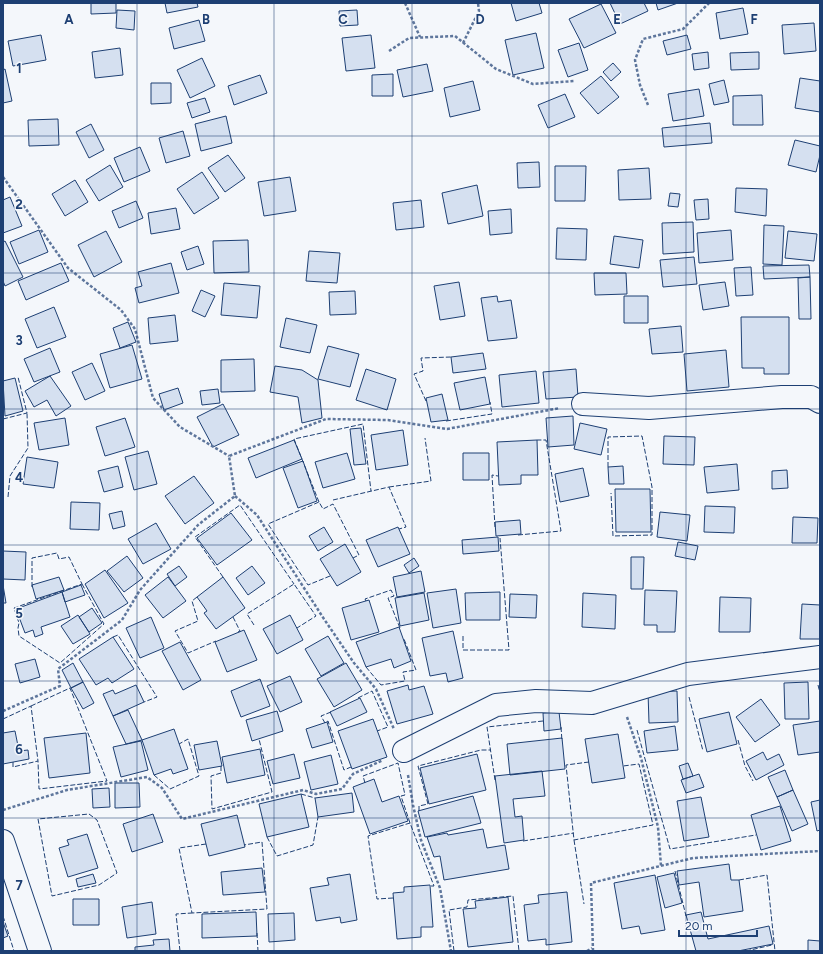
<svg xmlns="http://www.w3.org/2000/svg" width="823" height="954" font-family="Figtree,sans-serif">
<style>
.building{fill:#d5e0f0;stroke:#1d3f73}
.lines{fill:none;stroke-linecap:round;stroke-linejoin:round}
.minor-casing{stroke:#1d3f73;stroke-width:24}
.path{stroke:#5e769c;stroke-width:2.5;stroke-dasharray:3 2;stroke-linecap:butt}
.minor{stroke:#f4f7fb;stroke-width:22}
.fence{stroke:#1d3f73;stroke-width:1;stroke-dasharray:5 2;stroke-linecap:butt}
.grid{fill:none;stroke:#1d3f73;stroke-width:1;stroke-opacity:0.55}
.grid-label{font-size:13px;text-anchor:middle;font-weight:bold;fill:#1d3f73;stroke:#f4f7fb;stroke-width:3;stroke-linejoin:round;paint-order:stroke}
</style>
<rect width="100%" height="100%" fill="#f4f7fb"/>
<path class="building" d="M91,3h25v10l-25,1z
M165,3h32l1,4 -31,6z
M511,3h28l3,10 -26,8z
M610,3h34l4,8 -28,13z
M656,3h22l-20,7z
M601,4l15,29 -32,15 -15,-29z
M743,8l5,26 -28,5 -4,-26z
M117,10l18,1 -1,19 -18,-2z
M357,10l1,15 -18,1 -1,-15z
M199,20l6,21 -31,8 -5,-21z
M814,23l2,28 -32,3 -2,-29z
M536,33l8,35 -31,7 -8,-35z
M41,35l5,25 -33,6 -5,-25z
M371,35l4,33 -29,3 -4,-33z
M687,35l4,14 -24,6 -4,-14z
M579,43l9,27 -20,7 -10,-27z
M120,48l3,27 -28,3 -3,-26z
M708,52l1,16 -15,2 -2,-16z
M759,52v17l-28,1 -1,-17z
M202,58l13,28 -25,12 -13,-28z
M613,63l8,9 -10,9 -8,-9z
M427,64l6,27 -30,6 -6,-27z
M5,69l7,32 -9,2v-33z
M393,74v22h-21v-21z
M260,75l7,18 -33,12 -6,-19z
M601,76l18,21 -21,17 -18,-21z
M800,78l20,3v31l-25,-4z
M724,80l5,22 -15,3 -5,-21z
M473,81l7,29 -30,7 -6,-29z
M151,83h20v20l-20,1z
M699,89l5,27 -31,5 -5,-27z
M565,94l10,23 -27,11 -10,-23z
M762,95l1,30h-30v-29z
M205,98l5,14 -18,6 -5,-15z
M226,116l6,27 -31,8 -6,-27z
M58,119l1,26 -30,1 -1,-26z
M710,123l2,20 -48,4 -2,-19z
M91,124l13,26 -15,8 -13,-26z
M183,131l7,25 -24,7 -7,-25z
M795,140l25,6v9l-4,17 -28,-7z
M140,147l10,24 -26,11 -10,-24z
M228,155l17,23 -20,14 -17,-24z
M539,162l1,25 -22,1 -1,-25z
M110,165l13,22 -24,14 -13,-21z
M555,166h31l-1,35h-30z
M649,168l2,31 -32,1 -1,-30z
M202,172l17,26 -25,16 -17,-25z
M290,177l6,34 -32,5 -6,-34z
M75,180l13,22 -23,14 -13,-22z
M477,185l6,31 -35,8 -6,-31z
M736,188l31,1 -1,27 -31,-4z
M670,193l10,1 -2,13 -10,-1z
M10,197l12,29 -19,7v-33z
M708,199l1,20 -13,1 -2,-20z
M421,200l3,27 -28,3 -3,-27z
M136,201l7,17 -24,10 -7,-17z
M176,208l4,21 -29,5 -3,-21z
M511,209l1,24 -22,2 -2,-24z
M693,222l1,30 -31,2 -1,-31z
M764,225l20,1 -2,39 -19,-1z
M557,228l30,1 -1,31 -30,-1z
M39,230l9,22 -29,12 -9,-22z
M731,230l2,30 -34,3 -2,-30z
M106,231l16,31 -28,15 -16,-32z
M788,231l29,3 -3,27 -29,-3z
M614,236l29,4 -4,28 -29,-4z
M248,240l1,32 -35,1 -1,-32z
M5,241l18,36 -18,9 -2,-5v-39z
M198,246l6,18 -17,6 -6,-18z
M309,251l31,2 -3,30 -31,-2z
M694,257l3,27 -34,3 -3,-27z
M61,263l8,18 -43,19 -8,-19z
M171,263l8,30 -40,10 -4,-15 7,-2 -4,-14z
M809,265l1,12 -46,2 -1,-13z
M751,267l2,28 -17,1 -2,-28z
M594,273h32l1,21 -32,1z
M810,277l1,42h-12l-1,-41z
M459,282l6,34 -25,4 -6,-34z
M725,282l4,24 -26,4 -4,-25z
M224,283l36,3 -3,32 -36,-3z
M201,290l14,6 -10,21 -13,-6z
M355,291l1,23 -26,1 -1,-23z
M497,296l1,6 13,-2 6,38 -29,3 -7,-43z
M624,296h24v27h-24z
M54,307l12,30 -29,11 -12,-29z
M175,315l3,26 -28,3 -2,-26z
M741,317h48v57h-25v-6h-22z
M286,318l31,7 -7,28 -30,-6z
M128,322l8,20 -16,6 -7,-20z
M681,326l2,26 -31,2 -3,-25z
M132,345l10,34 -32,9 -10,-34z
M328,346l31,8 -9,33 -32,-8z
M50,348l10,24 -26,10 -10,-23z
M726,350l3,37 -42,4 -3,-37z
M483,353l3,16 -33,4 -2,-16z
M254,359l1,32 -34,1v-32z
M92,363l13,28 -20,9 -13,-28z
M275,366l27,4 16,10 4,38 -20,5 -4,-26 -28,-5z
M366,369l30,10 -9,31 -31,-10z
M576,369l2,28 -32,2 -3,-27z
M536,371l3,32 -37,4 -3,-32z
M50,376l21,30 -15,10 -9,-16 -13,7 -9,-16z
M485,377l5,27 -30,6 -6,-27z
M15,378l8,33 -18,5 -2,-35z
M178,388l5,15 -19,7 -5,-16z
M218,389l2,14 -18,2 -2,-14z
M442,394l6,26 -17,2 -5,-24z
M223,404l16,31 -26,12 -16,-30z
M573,416l1,29 -26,2 -2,-29z
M65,418l4,27 -30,5 -5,-27z
M125,418l10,29 -30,9 -9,-29z
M580,423l27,6 -6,26 -27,-6z
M361,428l5,36 -12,1 -4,-36z
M403,430l5,35 -32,5 -5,-35z
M664,436l31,1 -1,28 -31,-1z
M294,440l8,19 -46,19 -8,-20z
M537,440l1,35h-17v9l-22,1 -2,-43z
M148,451l9,33 -23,6 -9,-33z
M347,453l8,26 -32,9 -8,-26z
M463,453h26v27h-26z
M27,457l31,5 -4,26 -31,-4z
M303,461l14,40 -19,7 -15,-40z
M737,464l2,26 -32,3 -3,-26z
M118,466l5,21 -19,5 -6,-21z
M623,466l1,18h-15l-1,-17z
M583,468l6,28 -29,6 -5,-28z
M787,470l1,18 -16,1v-18z
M194,476l20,27 -29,21 -20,-28z
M615,489h35l1,43h-35z
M71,502l29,1 -1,27 -29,-1z
M705,506l30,1 -1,26 -30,-1z
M122,511l3,15 -12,3 -4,-15z
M660,512l30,3 -3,26 -30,-4z
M231,513l21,27 -35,25 -20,-27z
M793,517l25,1 -1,25h-25z
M520,520l1,14 -25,2 -1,-14z
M156,523l15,26 -28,15 -15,-25z
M324,527l9,15 -15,9 -9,-15z
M398,527l12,27 -32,13 -12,-27z
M498,537l1,14 -36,3 -1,-14z
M678,542l20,4 -3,14 -20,-4z
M345,544l16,28 -24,14 -17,-27z
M3,551l23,1 -1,28 -22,-1z
M127,556l16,22 -19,14 -17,-21z
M631,557h13l-1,32h-12z
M414,558l5,8 -10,7 -5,-8z
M179,566l8,11 -12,9 -8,-12z
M252,566l13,17 -17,12 -12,-17z
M105,570l23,33 -24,15 -19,-34z
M421,571l4,21 -28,5 -4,-20z
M59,577l5,13 -28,9 -4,-14z
M168,577l18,24 -23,17 -18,-23z
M223,577l22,31 -29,21 -12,-16 3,-2 -10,-14z
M3,585l3,18h-3z
M81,585l4,10 -20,7 -3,-10z
M456,589l5,34 -28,5 -6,-35z
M645,590l32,1 -2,41h-18v-7h-13z
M62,592l8,25 -29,10 2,7 -8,3 -2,-7 -8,3 -9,-24z
M500,592v28h-34l-1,-27z
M424,593l5,27 -29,6 -5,-28z
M583,593l33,2 -1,34 -33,-2z
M510,594l27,1 -1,23 -27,-1z
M720,597l31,1 -1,34h-31z
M369,600l10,32 -28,8 -9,-32z
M802,604l18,1v34h-20z
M92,608l10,15 -13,9 -10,-15z
M78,615l12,19 -17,10 -12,-18z
M290,615l13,25 -26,14 -14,-25z
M151,617l13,31 -24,10 -14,-30z
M399,627l12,34 -17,7 -3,-9 -25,8 -10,-25z
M244,630l13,30 -30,12 -12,-30z
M453,631l10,47 -15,4 -2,-9 -16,3 -8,-38z
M328,636l16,27 -23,13 -16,-27z
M113,637l21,32 -22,14 -4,-5 -12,7 -17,-26z
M180,642l21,38 -18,10 -21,-39z
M35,659l5,18 -20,6 -5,-19z
M73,663l10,19 -12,6 -9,-18z
M346,663l16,27 -28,17 -17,-28z
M290,676l12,26 -22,10 -13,-26z
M260,679l10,27 -29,11 -10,-26z
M83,682l11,21 -11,6 -12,-21z
M808,682l1,37h-24l-1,-36z
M136,685l8,17 -31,14 -10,-22 10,-4 2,4z
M408,685l1,5 15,-4 9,28 -36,10 -10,-33z
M677,691l1,31 -29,1 -1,-31z
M360,698l7,14 -30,14 -7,-14z
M761,699l19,26 -25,17 -19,-25z
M128,710l14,30 -16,4 -13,-28z
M277,711l6,20 -31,10 -6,-21z
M559,712l2,17 -17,2 -1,-18z
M729,712l8,32 -30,8 -8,-33z
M373,719l14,38 -35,12 -14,-38z
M820,721v31l-22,3 -5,-30z
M327,722l6,20 -21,6 -6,-19z
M675,726l3,24 -31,3 -3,-22z
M174,729l14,40 -15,5 -2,-5 -17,6 -12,-35z
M15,731l4,20 9,-1 1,9 -26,5v-31z
M86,733l4,40 -41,5 -5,-40z
M618,734l7,44 -33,5 -7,-44z
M562,738l3,31 -55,6 -3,-31z
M141,741l7,29 -27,7 -8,-30z
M217,741l5,25 -23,4 -5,-25z
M260,749l5,26 -38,8 -5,-26z
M763,752l4,8 12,-6 5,11 -28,15 -10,-19z
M294,754l6,24 -27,6 -6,-23z
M477,754l9,36 -57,14 -9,-36z
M331,755l7,29 -27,6 -7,-28z
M688,763l5,13 -10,3 -4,-13z
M785,770l8,20 -16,7 -9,-20z
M542,771l3,25 -32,3 2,18 7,-1 2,24 -20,3 -9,-67z
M699,774l5,13 -18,6 -5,-13z
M374,779l8,23 17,-6 9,25 -38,13 -17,-47z
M115,783h24l1,24 -25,1z
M109,788l1,19 -17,1 -1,-19z
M793,790l15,34 -16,7 -15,-34z
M352,793l2,19 -36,5 -3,-19z
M301,794l8,33 -42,10 -8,-33z
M473,796l8,27 -56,14 -7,-26z
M701,797l8,40 -25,4 -7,-40z
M820,800v30l-3,1 -6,-29z
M780,806l11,35 -30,9 -10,-35z
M153,814l10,28 -31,10 -9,-28z
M237,815l8,32 -36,9 -8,-32z
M483,829l4,19 18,-3 4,24 -65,11 -4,-24 -6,1 -7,-20 20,-4 1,2z
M87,834l11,34 -30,9 -9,-29 10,-3 -2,-5z
M729,864l2,16h8l4,31 -39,6 -5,-35 -20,3 -2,-14z
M262,868l3,24 -42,3 -2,-23z
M674,873l8,30 -17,5 -8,-31z
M93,874l3,9 -18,4 -2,-8z
M350,874l7,46 -16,3 -1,-6 -24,4 -6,-33 19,-3 -2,-7z
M655,875l10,55 -24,4 -2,-8 -17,3 -8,-46z
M430,885l3,42h-12v10l-24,2 -4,-46 11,-1v-5z
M567,892l5,50 -26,3v-6l-18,2 -4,-36 15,-2 -1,-8z
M508,897l5,45 -45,5 -5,-38 13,-1 -1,-7z
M73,899h26v26h-26z
M152,902l4,32 -29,4 -5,-31z
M256,912l1,24 -55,2v-24z
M701,912l7,27 61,-13 4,18 -35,7h-42l-10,-36z
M294,913l1,27 -26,2 -1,-28z
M3,922l5,14 -5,2z
M169,939l1,12h-35v-4l19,-2 -1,-5z
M808,940l12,1v10h-12z"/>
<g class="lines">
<g class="minor-casing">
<path id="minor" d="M583,404l66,4 133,-11h29l9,5
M404,751l92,-46 40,-4 56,2 96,-29 132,-17
M3,841l37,110"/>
</g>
<path class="path" d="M405,3l15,34
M463,43l16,-32 -1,-8
M389,51l20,-13 46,-2 41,33 37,15 41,-3
M648,105l-8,-20 -5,-25 8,-21 40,-10 26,-26
M3,177l65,91 53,42 14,19 18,69 27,29 49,29
M235,496l22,19 67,104 30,44 22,26 18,40
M3,711l57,-25 -2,-17 64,-49 18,-30 58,-65 37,-29 -6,-40 97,-37 62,1 59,9 113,-21
M627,717l14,41 17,69 3,39
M408,775l5,30 8,35 19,48 11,63
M3,810l64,-20 80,-13 15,11 20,31 121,-29 13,4 26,-5 11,-15 30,-14
M587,951l5,-3
M593,951l-2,-68 102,-25 127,-7"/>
<use href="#minor" class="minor"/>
<path class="fence" d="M426,401l-12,-27 9,-3 -2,-13 30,-1
M3,419l24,-6 -9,-36
M446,421l46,-7 -2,-12
M608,467v-30l34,-1 10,51v48l-39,1 -2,-43
M389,487l42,-6 -6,-43
M8,497l2,-21 18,-28 -1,-35
M333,500l56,-13 17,40 -7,2
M319,502l-25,-63 69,-15 8,67
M495,527l-3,-52 6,1
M518,535l43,-4 -15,-91h-9
M330,576l-22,9 -40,-61 51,-22 4,7 10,-5 26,51 -6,3
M223,577l-28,-40 45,-32 54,79
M82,584l22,40 -44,39 -41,-27 -1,-8 1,-5 -5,-15z
M32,587v-29l25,-5 2,6 10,-2 13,27
M197,597l-5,4 6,20 -23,10 13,22 28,-12
M366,601l-1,-2 26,-9 3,6 -6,2 12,30
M233,617l7,14 -2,1
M254,625l-7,-11 47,-30 22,32 -19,12
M463,636v14h46l-9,-112
M113,637l5,-2 39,62 -13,5
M366,667l15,18 24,-4 -2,-9 13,-2 -12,-31
M818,685l2,8
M689,697l14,54
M358,698l14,-7 16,36 -11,4
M31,706l39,-18 37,93 -68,8 -1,-28
M331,712l-10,4 4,7 3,-2 16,49 7,-3
M3,719l28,-13 7,55 -25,6v-5
M561,727l1,14
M637,730l33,119 86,-14
M738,740l7,26 8,15
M589,762l-23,3 8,75 79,-15 -14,-61 -16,2
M221,766v7l-10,3 1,33 60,-17 -13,-53
M154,775l16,14 29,-13 -11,-37 -9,5
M495,780l-8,-53 56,-6
M365,783l-2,-7 35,-13 7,32 -4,1 9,27
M301,794l14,4
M419,811v-5l9,-2 -10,-38 63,-16h10
M89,814l8,6 20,53 -18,12 -47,11 -14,-77z
M267,837l10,19 36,-11 5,-28
M574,840l10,64
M523,841l51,-8
M206,844l-27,4 13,65 75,-4 -5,-67 -18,3
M675,871l11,45
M739,880l28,-5 8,76
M393,898l-16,1 -9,-63 42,-13 24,63h-4
M3,916l11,35
M257,933l1,18
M180,951l-4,-37 16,-1
M454,951l-5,-41 18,-3 1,-7 45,-4 6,55
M746,951l26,-6"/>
</g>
<path class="grid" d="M137,3v948M274,3v948M412,3v948M549,3v948M686,3v948M3,136h817M3,273h817M3,409h817M3,545h817M3,681h817M3,818h817"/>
<g class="grid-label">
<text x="69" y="24">A</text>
<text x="206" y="24">B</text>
<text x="343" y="24">C</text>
<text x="480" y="24">D</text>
<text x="617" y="24">E</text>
<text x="754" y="24">F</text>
<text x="19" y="73">1</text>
<text x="19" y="209">2</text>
<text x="19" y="345">3</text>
<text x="19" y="482">4</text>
<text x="19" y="618">5</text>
<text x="19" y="754">6</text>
<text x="19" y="890">7</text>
</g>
<rect width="823" height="954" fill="none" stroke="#1d3f73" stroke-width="8"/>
<path d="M679 930v6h78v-6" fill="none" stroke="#1d3f73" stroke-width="2"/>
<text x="685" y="930" font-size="12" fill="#1d3f73" stroke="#f4f7fb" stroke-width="3" paint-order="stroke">20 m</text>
</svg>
